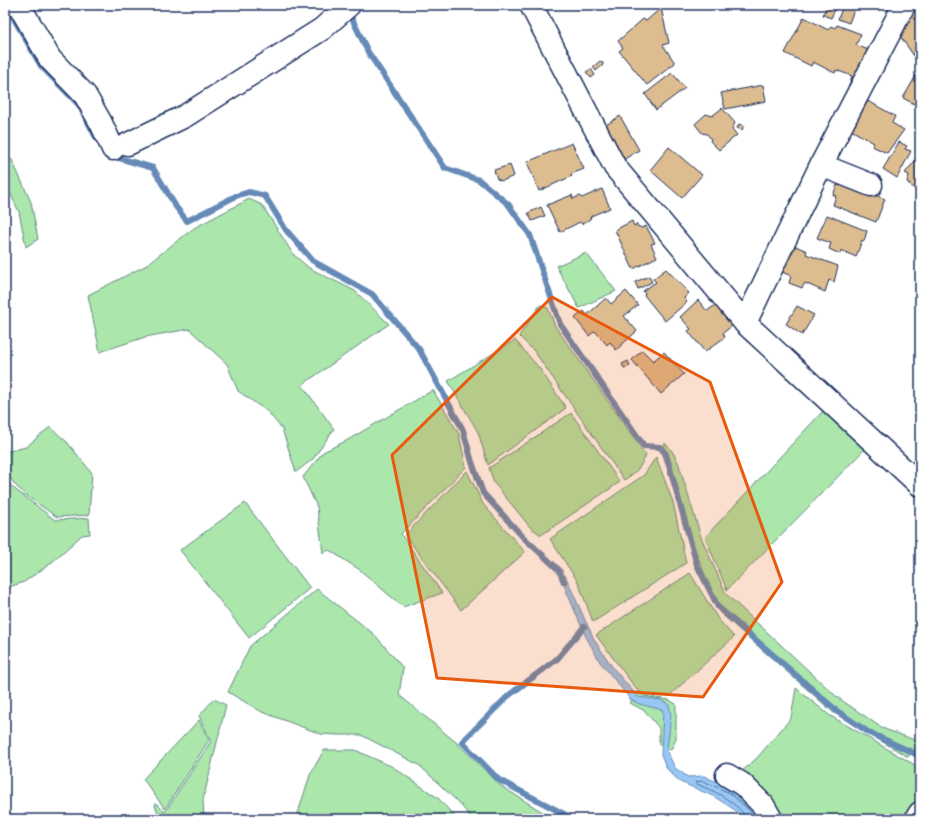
<svg xmlns="http://www.w3.org/2000/svg" width="925" height="824" font-family="Itim,sans-serif">
<style>
.green{fill:#abe6ab;stroke:#638a84}
.water{fill:#98c7f3;stroke:#668ab7}
.lines{fill:none;stroke-linecap:round;stroke-linejoin:round}
.shore{stroke:#4d6c9a;stroke-width:1}
.stream{stroke:#668ab7;stroke-width:6}
.building{fill:#ddbc8f;stroke:#1b2f5e}
.minor-casing{stroke:#1b2f5e;stroke-width:25}
.minor{stroke:#fff;stroke-width:22}
.marked{fill:#e8590c;fill-opacity:0.2;stroke:#e8590c;stroke-width:3;stroke-linejoin:round}
</style>
<rect width="100%" height="100%" fill="#fff"/>
<filter id="ink" filterUnits="userSpaceOnUse"><feTurbulence type="fractalNoise" baseFrequency=".025" numOctaves="2"/><feDisplacementMap in="SourceGraphic" scale="8" xChannelSelector="R" yChannelSelector="G"/><feConvolveMatrix kernelMatrix="1 2 1 2 8 2 1 2 1" color-interpolation-filters="sRGB"/></filter>
<g filter="url(#ink)">
<path class="green" d="M5,153l7,7 19,42 7,37 -12,8 -7,-35 -14,-30z
M249,199l13,6 31,49 16,14 46,23 34,33 -87,61 32,44 -21,30 -17,13 -14,-43 -14,-17 -30,-21 -11,-27 -38,-35 -44,8 -45,15 -12,-57 57,-29 49,-38z
M586,253l30,38 -37,17 -23,-42z
M540,305l8,3 7,18 91,129c-6,13 -9,17 -22,25l-90,-129 -15,-15z
M515,340l25,29 26,39 -78,57 -10,-33 -30,-51z
M433,390l26,44 7,33 -65,67 41,59 -39,14 -43,-37 -31,-20 -6,3 -6,-46 -14,-30 20,-25 23,-11z
M824,410l41,39 -138,141 -22,-53z
M571,413l49,69 -79,53 -11,-8 -36,-44 -5,-15z
M50,427l17,15 25,31 -3,42 -32,2 -29,-20 -13,-12 -10,-15v-18l21,-5z
M665,443l7,8 6,11 23,75 25,57 111,103 45,31 38,14 -12,15 -74,-44 -115,-101 -24,-63 -33,-97z
M656,457l17,45 13,61 -93,59 -15,-40 -28,-43 94,-64z
M467,471l16,33 42,48 -64,58 -56,-75z
M5,477l7,10 43,33 34,-2 1,16 -8,1 -32,29 -26,18 -18,6 -1,-2z
M245,503l65,85 -61,50 -69,-88z
M690,573l28,46 16,18 -65,59 -23,-1 -9,-5 -41,-55z
M317,589l58,46 28,33 -4,27 58,48 44,43 51,32v1h-80l-12,-15 -41,-39 -58,-30h-23l-17,-1 -59,-22 -34,-20 22,-46z
M796,688l33,27 91,53v35l-11,16h-128l-41,-46 17,-15 34,-40z
M637,692l7,4 25,4 7,4v35l-5,11 -12,-5v-17l-14,-17 -15,-8z
M214,699l12,6 -23,95 1,19h-43l-6,-13 1,-3 9,9 46,-71 -12,-25z
M199,720l10,20 -44,69 -22,-30z
M324,750h31l38,17 45,31 19,21h-161l14,-44z"/>
<path class="water" d="M565,575l20,45 10,21 18,27 25,29 23,3 8,5 2,10 -4,36 8,17 13,9 16,-1 28,13 20,18 7,12h-16l-5,-7 -25,-16 -33,-14 -13,-13 -6,-14 2,-45 -24,-6 -8,-4 -31,-38 -15,-27 -25,-59z"/>
<g class="lines">
<path class="shore" d="M746,819c-1,-9 -23,-23 -31,-27 -6,-3 -12,-5 -18,-8l-1,-2 7,-1 27,12 19,17 6,9"/>
<path class="stream" d="M6,5l35,61 38,39 18,34 2,2
M348,10l20,42 77,116 34,12 29,24 22,31 30,89 84,122 16,1 6,7 31,111 21,42 119,104 31,21 52,24
M114,154l5,4 34,10 23,39 11,14 49,-25 13,-4 16,4 21,34 27,31 59,33 47,55 44,81 9,32 11,31 40,44 36,33 5,12
M571,819l-5,-4 -67,-35 -37,-38 46,-46 49,-37 27,-32"/>
</g>
<path class="building" d="M827,5l9,2 -5,11 -8,-3z
M843,6l11,4 -5,13 -11,-4z
M919,7l1,45 -6,4 -18,-26 7,-12z
M661,8l8,35 -6,2 12,18 -28,22 -28,-34 4,-3 -5,-7 25,-22 3,2z
M804,17l24,13 3,-4 4,2 2,-3 24,9 -5,11 15,6 -16,33 -5,-2 2,-6 -16,-6 -1,3 -22,-11 -2,4 -26,-13z
M600,61l3,2v2l-7,6 -3,-4z
M591,69l4,6 -4,3 -5,-6z
M920,69v35l-2,2 -15,-8z
M672,73l13,15 -29,22 -11,-16z
M763,85l3,16 -41,8 -4,-16z
M868,101l27,15 -3,7 12,7 -17,23 -15,-7 2,-3 -23,-13 5,-11z
M722,108l13,15 -3,6 5,6 -18,15 -9,-9 1,-2 -4,-5 -5,-1 -7,-9 11,-10 6,2z
M620,116l19,34 -16,10 -20,-33z
M739,124l5,2 -2,4 -5,-2z
M899,142l8,4 -2,3 6,2 -14,27 -14,-9z
M572,143l12,26 -13,5 1,2 -33,15 -12,-29z
M669,147l33,28 -20,23 -32,-28z
M920,155v39l-13,-12 2,-7 -4,-2z
M510,165l4,11 -12,5 -5,-2 -3,-9z
M842,181l43,18 -9,23 -43,-17 3,-9 -3,-1 4,-10 3,1z
M602,189l8,19 -19,8 -1,3 -8,5 -2,-2 -20,10 -13,-27 25,-10 1,4 6,-3 3,2z
M541,207l4,9 -13,5 -4,-8z
M827,215l40,16 -3,10 -2,-1 -6,17 -15,-7 -1,4 -11,-5 2,-6 -14,-5z
M632,221l2,5 3,-2v2l5,2 4,-2 9,17 -4,1 6,13 -24,12 -18,-39z
M791,244l16,7 -1,3 32,12 -4,16 -5,-2 -4,12 -20,-9 -3,5 -13,-5 2,-7 -11,-5z
M666,269l23,24 -5,5 3,4 -22,19 -21,-26 1,-1 -2,-3 13,-9 -3,-3z
M649,276l3,6 -14,7 -3,-7z
M626,291l12,14 -14,11 13,15 -21,19 -6,-8 -3,3 -12,-14 -6,5 -14,-18 9,-7 3,4 19,-17 5,6z
M698,300l9,11 10,-7 16,21 -10,8 2,4 -20,15 -17,-21 3,-2 -11,-12z
M797,306l17,9 -12,20 -16,-11z
M642,350l11,11 11,-9 20,22 -23,20 -29,-34z
M628,361l2,5 -6,2 -2,-4z"/>
<g class="lines">
<g class="minor-casing">
<path id="minor" d="M19,5l31,54 35,36 16,28 12,26
M531,5l84,162 130,156 175,162
M128,144l57,-28 137,-87 27,-24
M821,165l50,20
M745,323l76,-158 83,-160
M727,775l15,9 21,21 8,14
M916,819l4,-6"/>
</g>
<use href="#minor" class="minor"/>
</g>
</g>
<path class="marked" d="M552,297l158,85 72,200 -79,115 -266,-19 -45,-223z"/>
<rect width="925" height="824" fill="none" stroke="#fff" stroke-width="20"/>
<rect x="10" y="10" width="905" height="804" fill="none" stroke="#1b2f5e" stroke-width="1.5" filter="url(#ink)"/>
</svg>
